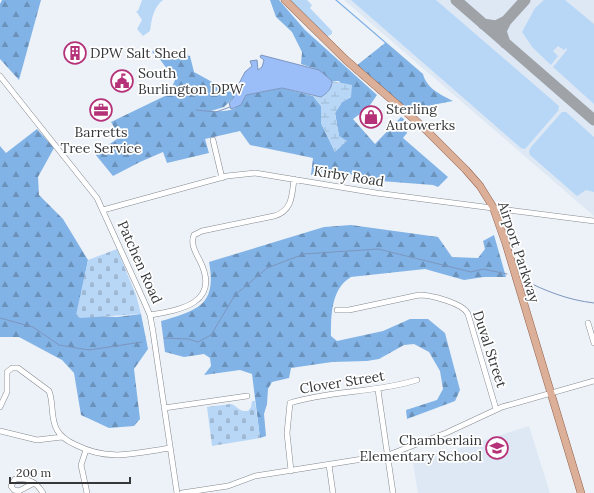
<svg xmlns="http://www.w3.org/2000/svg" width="594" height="493" font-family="Lora,serif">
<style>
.built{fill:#dde8f4}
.green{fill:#b8d7f7}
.forest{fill:url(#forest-firs)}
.wetland{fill:url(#wetland-marsh)}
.cemetery{fill:url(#cemetery-stones)}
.water{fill:#9bbef8;stroke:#7c96bf}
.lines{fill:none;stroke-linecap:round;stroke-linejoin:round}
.stream{stroke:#7c96bf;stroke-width:1}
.taxiway{stroke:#9fa3a7;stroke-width:11}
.minor-casing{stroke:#84898e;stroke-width:6}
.major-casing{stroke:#93624b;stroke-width:8}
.minor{stroke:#fff;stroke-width:5}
.major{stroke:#dcaf98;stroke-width:7}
.labels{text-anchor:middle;stroke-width:3.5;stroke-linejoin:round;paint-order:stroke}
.poi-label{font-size:14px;fill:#353739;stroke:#fff;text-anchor:start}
.street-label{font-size:14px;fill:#353739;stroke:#fff}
</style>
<defs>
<pattern id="forest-firs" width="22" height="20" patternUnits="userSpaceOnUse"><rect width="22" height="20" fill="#82b3e6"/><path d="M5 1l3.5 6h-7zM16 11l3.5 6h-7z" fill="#6b92bb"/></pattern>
<pattern id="wetland-marsh" width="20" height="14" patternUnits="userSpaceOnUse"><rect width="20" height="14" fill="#b8d7f7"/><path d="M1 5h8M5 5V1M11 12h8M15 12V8" fill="none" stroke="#9fb9d4"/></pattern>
<pattern id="cemetery-stones" width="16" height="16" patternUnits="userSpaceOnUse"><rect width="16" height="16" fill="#b8d7f7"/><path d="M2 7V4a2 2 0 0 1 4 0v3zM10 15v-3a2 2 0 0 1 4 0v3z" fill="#9fb9d4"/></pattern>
</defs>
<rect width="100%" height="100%" fill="#edf2f8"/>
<path class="built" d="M344,0h250v216l-102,-88z
M529,426l21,67h-132l-5,-30z"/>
<path class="green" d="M142,0h21c-10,8 -11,18 -13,31l-7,5 -6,-7 5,-9 -6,-9h2z
M289,0h18l5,5 -2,3 22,23v3l-6,3z
M351,0h85l123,106 -1,5 -33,38 -4,-1z
M544,0h21l29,24v80l-41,-37 14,-17 -1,-2 -2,2 -6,-4 -5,5 5,5 -7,9 -18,-17 -11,-16 13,-24z
M562,112h4l28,25v55l-8,-2 -9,6 -47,-41 -1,-4 2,-4z"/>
<path class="forest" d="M2,0h39l-22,80 -19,-21v-55z
M270,0h9l26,30 72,65 -9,13 -15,11 22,25 26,-27 7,5 -1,11 -4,5 45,39 -10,10 -5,-2 -79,-6 1,-4 -33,-5 -1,7 -10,-2 2,-17 -63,-13 -10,-14 -35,8 4,14 -42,10 -4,-11 -23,10 -27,14 -18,-22 25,-17 -9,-15 58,-28 6,-14 -16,-22 -7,-6 3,-3 11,3 24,4 4,16 40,22v3l-10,10 -13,4c17,1 27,0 35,-16l36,-7 31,8 8,10v17l14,29 4,-16 -4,-23 7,-11 9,-5 -12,-16h-7l-13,-11 -18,-6 1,-12 -10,-20 -16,-15z
M335,0h2l86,74c4,15 17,20 30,27l-26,5 -23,1 -48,-41 29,-23z
M37,129l17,19 -16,29 1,18 24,24 25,41 -11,55 40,2 24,-3 7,35 -14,20 6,50 -6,7 -25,2 -28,-13 -7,-42 -12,-13 -43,-23h-19v-191l6,7z
M351,225l87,12 14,20 26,1 7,-9 -2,-8 11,-6 12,42h-22l-20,3 -39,-11 -74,8c-20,12 -20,38 -20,59l6,5 46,-10 27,-12h18l17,14 15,57 -5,11 -48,18 -1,-9 31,-10 6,-11 -3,-18 -11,-19 -15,-8 -10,1 -25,14 -12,2 -35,1 -41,6 -2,10 -17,4 -4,7 -1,15 -3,10 2,22 -6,2 -8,-64 -12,-4 -36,5 7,-9 -1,-8 -6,-4 -20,3 -19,-5 -4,-31c37,-11 56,-16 48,-59l115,-35z"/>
<path class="wetland" d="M332,81l20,4 -1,12 -9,5 -7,11 4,23 8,5 -12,11 -14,-29v-17l-8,-10 8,1 11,-13z"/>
<path class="cemetery" d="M117,249l19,46 5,19 -61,4 -4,-3 12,-55z
M252,401h3l5,37 -48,8 -5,-39 24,-3c7,2 7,8 17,7l3,-4z"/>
<path class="water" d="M261,55l58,15 13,11c0,8 -5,12 -11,16l-39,-9 -36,7 -5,10 -10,4 -2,-6 5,-6 -3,-5 5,-3 9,-17 7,-6 -2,-5 7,-1 1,10 4,-3 2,-7 -4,-3z"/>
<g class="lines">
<path class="stream" d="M196,110l20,2 14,-5
M522,279c23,12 46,21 72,24
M0,318l33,9 26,18 30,5 53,-8
M164,338l24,1 10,3 13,-7 24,-40 32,-27 37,-14 74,-5 93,23 12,-3 24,5"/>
<path class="taxiway" d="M456,0l138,120
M506,21l19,-21
M483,24l13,2 10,-5 -5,10 4,12"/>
<g class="minor-casing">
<path id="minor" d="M0,76l97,122 46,101 7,16 3,17 24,161
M213,140l9,38
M103,210l124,-34 28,-3 121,20 218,28
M337,310h12l70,-15c12,0 44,8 49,19l28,95
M150,315c31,-5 71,-12 50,-54 -4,-8 -10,-17 -6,-26l8,-4 72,-15c18,-5 18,-20 20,-37
M588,323l6,20
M378,390l15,103
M0,407l7,-15v-20l5,-4h6l31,23c5,12 1,27 8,39 4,7 12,12 19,15 34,17 59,8 94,3
M164,408l83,-12
M0,431l37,9 25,-3
M86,450l-5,15 6,28
M329,465l4,28
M291,471l-4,-38 3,-30c41,-13 86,-10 127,-23
M34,483l-15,8 -5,-1 -3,-4 4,-7c12,-2 22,4 28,14
M182,493l46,-7 27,-10 133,-21 58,-22 56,-26 92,-26"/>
</g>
<g class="major-casing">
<path id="major" d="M285,0l61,60 77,67 43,43 14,16 13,21 13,37 75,249"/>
</g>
<use href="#minor" class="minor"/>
<use href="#major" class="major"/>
</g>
<defs>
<g id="building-ring" transform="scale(1.15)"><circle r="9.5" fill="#fff" stroke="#b53279" stroke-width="1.5"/><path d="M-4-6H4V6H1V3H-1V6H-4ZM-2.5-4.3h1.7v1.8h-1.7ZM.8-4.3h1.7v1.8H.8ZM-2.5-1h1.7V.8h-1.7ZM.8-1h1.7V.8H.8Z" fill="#b53279"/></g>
<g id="civic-ring" transform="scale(1.15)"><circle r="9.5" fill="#fff" stroke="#b53279" stroke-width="1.5"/><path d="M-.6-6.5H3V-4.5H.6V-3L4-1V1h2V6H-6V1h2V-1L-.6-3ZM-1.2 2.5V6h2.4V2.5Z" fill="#b53279"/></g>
<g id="office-ring" transform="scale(1.15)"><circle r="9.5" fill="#fff" stroke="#b53279" stroke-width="1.5"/><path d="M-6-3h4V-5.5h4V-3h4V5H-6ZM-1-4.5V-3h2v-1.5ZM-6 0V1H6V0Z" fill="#b53279"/></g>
<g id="shop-ring" transform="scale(1.15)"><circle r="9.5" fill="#fff" stroke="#b53279" stroke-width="1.5"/><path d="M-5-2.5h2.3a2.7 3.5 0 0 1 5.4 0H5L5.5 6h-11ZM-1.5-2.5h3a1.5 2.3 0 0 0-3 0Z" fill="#b53279"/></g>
<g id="school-ring" transform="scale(1.15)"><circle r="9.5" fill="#fff" stroke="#b53279" stroke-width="1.5"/><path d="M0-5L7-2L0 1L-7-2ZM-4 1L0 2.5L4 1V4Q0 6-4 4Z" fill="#b53279"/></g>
</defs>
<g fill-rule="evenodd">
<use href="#building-ring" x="75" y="53"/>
<use href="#civic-ring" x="122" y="81"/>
<use href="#office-ring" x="101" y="110"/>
<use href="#shop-ring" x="371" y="117"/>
<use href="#school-ring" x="497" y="448"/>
</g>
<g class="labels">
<g class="poi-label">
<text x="90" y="58">DPW Salt Shed</text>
<text x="138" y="78">South<tspan x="138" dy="16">Burlington DPW</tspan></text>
<text x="386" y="114">Sterling<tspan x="386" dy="16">Autowerks</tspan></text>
<text x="101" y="137" text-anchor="middle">Barretts<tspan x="101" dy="16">Tree Service</tspan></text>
<text x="482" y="445" text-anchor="end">Chamberlain<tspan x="482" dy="16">Elementary School</tspan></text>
</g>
<g class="street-label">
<text transform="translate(349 176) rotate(9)" y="5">Kirby Road</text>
<text transform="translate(519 252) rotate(72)" y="5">Airport Parkway</text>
<text transform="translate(140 262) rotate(66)" y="5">Patchen Road</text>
<text transform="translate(490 349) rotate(72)" y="5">Duval Street</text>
<text transform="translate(342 382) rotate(-9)" y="5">Clover Street</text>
</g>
</g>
<path d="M10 477v6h120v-6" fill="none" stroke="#353739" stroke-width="2"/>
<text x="16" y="477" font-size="12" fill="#353739" stroke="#ffffff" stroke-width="3" paint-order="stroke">200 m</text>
</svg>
